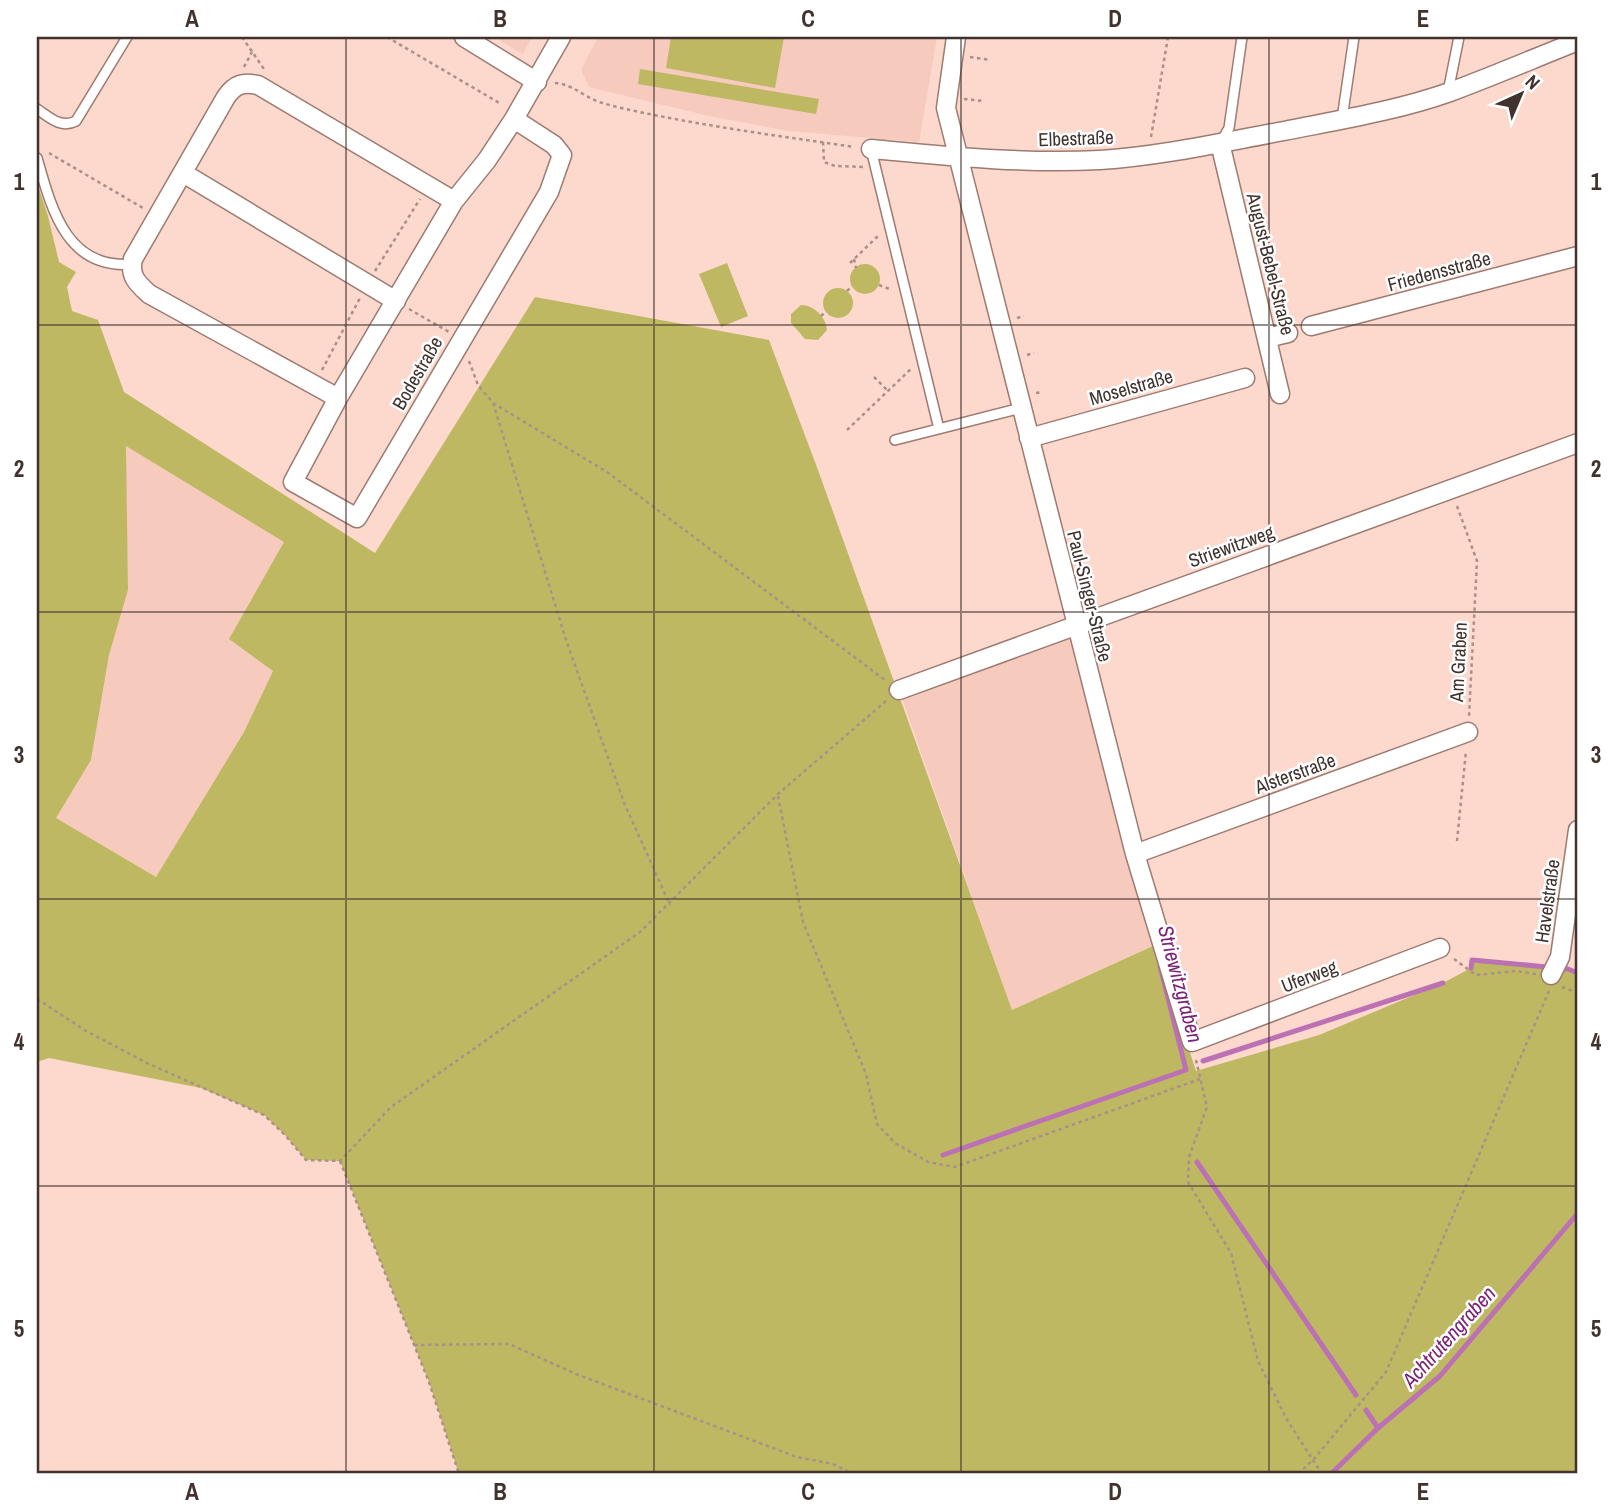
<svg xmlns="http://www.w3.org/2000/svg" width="1615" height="1511" font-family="'Archivo Narrow',sans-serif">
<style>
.built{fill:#f6cabd}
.green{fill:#bfb863;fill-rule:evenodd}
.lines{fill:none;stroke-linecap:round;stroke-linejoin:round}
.stream{stroke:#bb71b4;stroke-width:5}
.lane-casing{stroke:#9c7b71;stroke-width:12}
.street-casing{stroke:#9c7b71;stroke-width:21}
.path{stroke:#ab9088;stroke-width:2.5;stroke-dasharray:3.5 3.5;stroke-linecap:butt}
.lane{stroke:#fff;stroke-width:9}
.street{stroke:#fff;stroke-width:18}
.grid{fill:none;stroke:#41322e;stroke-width:2;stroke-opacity:0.55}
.labels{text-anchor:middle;stroke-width:5;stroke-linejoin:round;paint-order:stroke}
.street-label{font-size:19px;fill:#41322e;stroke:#fff}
.water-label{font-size:21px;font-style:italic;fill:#7c2277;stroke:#fff}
.neatline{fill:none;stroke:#41322e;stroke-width:2.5}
.grid-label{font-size:23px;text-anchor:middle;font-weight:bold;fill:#41322e}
</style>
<rect width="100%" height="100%" fill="#fdd8cd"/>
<path class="built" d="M494,37h38l-9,17z
M598,37h339l-18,105 -130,-11 -80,-15 -120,-29 -8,-17z
M125,445l160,97 -56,97 44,32 -29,61 -88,145 -100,-59 35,-58 18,-105 19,-65z
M1075,625l85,317 -148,68 -113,-320z"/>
<path class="green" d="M671,37h113l-9,51 -109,-20z
M640,69l179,30 -3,15 -178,-30z
M37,183l11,33 11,46 17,10 -9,15 5,24 26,9 26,72 251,161 160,-256 234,43 49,130 194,540 143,-65 41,126 123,-36 124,-52 28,-15 1,-8 96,9 10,4v501h-1119l-30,-92 -89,-221 -34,-1 -21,-25 -21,-20 -63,-27 -152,-30 -12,4zM126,446l158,96 -55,97 44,32 -29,61 -88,145 -100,-59 35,-58 18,-105 19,-65z
M727,263l21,53 -27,11 -22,-53z
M850 279a15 15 0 1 1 30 0a15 15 0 1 1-30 0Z
M823 303a15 15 0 1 1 30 0a15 15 0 1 1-30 0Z
M801,305c13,0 25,12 26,25l-9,10 -13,-1 -14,-16v-9z"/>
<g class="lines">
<path class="stream" d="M1471,968l1,-8 96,9 10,4
M1203,1061l240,-78
M943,1155l243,-85 -26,-104
M1197,1162l159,233
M1366,1410l12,18
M1333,1472l45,-44 62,-52 138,-163"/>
<g class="lane-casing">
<path id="lane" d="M1448,92l11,-55
M37,109c12,8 24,20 39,12l51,-84
M1342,119l12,-82
M1221,142l8,-14 13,-91
M871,149l68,280
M37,158c14,49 29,112 95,106
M895,440l126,-32"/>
</g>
<g class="street-casing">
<path id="street" d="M464,37l73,45
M956,37l-10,71 189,746 57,188 248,-94
M514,119l40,26 8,10 -13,37 -192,326 -64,-36 45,-84 116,-197 33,-41 27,-41 47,-82
M1220,143l60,251
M871,149c76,7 152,15 229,11 62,-4 123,-18 184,-29 55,-11 112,-20 166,-39 43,-16 85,-34 128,-51
M183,173l213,128
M1311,326l267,-70
M1267,338l21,-5
M338,398l-189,-104c-12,-11 -20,-18 -16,-35l93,-162c9,-13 17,-15 32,-12l196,116
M1029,438l216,-60
M899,690l679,-247
M1135,854l333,-122
M1551,975l9,-18 18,-127"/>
</g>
<path class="path" d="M242,37l22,32
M387,37l114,67
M970,57l20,3
M244,67l8,-15
M555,83c17,1 28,13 44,19 10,3 21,6 31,8 74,16 149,26 224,37
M964,99l19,2
M1151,137l17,-100
M823,142l1,20 11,4 29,1
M49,153l94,55
M854,259l2,9
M850,263l29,-28
M375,271l45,-72
M879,285l13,5
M847,291l5,-5
M409,309l40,23
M821,316l5,-5
M1017,318l7,-2
M1027,355l7,-2
M469,361l9,24 15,18 114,69 278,208
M322,370l38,-72
M874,377l13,13
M1036,393l7,-1
M493,403l73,237 59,165 45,100
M847,430l65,-62
M1457,506l20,55 -8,155
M778,796l25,126 63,152 11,50 18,19 33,19 27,5 245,-88
M1457,841l9,-90
M1454,959l22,16 40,-4 20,3
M1562,987l16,6
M37,999l49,32 61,32 117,52 21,20 21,25 34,1 51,-54 249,-175 138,-138 108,-93
M1196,1060l11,47 -18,50 -1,25 43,71 27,108 29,59 35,54
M340,1161l89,221 30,92
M414,1345l95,-1 67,30 221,83 36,7 20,10
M1298,1474l16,-15 72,-87 163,-381"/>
<use href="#lane" class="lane"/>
<use href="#street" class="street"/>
</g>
<path class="grid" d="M346,37v1437M654,37v1437M961,37v1437M1269,37v1437M37,325h1541M37,612h1541M37,899h1541M37,1186h1541"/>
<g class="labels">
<g class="street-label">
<text transform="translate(1076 138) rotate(-2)" y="7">Elbestraße</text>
<text transform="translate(1271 264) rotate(76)" y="7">August-Bebel-Straße</text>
<text transform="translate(1439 271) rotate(-15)" y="7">Friedensstraße</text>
<text transform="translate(417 373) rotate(-60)" y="7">Bodestraße</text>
<text transform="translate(1131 387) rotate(-16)" y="7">Moselstraße</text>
<text transform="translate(1231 546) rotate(-20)" y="7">Striewitzweg</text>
<text transform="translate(1090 596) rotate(76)" y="7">Paul-Singer-Straße</text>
<text transform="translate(1458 662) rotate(-87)" y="7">Am Graben</text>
<text transform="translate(1295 773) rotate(-20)" y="7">Alsterstraße</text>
<text transform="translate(1547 901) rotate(-82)" y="7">Havelstraße</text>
<text transform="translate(1309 976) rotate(-21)" y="7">Uferweg</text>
</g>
<g class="water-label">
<text transform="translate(1180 984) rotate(75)" y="7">Striewitzgraben</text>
<text transform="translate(1449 1337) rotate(-48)" y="7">Achtrutengraben</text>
</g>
</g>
<rect width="1615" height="1511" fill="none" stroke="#ffffff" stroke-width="77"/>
<g transform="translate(1521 94) rotate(44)" stroke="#ffffff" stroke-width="5" paint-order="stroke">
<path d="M0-5L12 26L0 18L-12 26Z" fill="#41322e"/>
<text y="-10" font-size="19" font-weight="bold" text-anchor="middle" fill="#41322e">N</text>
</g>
<rect x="38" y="38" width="1538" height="1434" class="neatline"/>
<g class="grid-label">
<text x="192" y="27">A</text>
<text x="500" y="27">B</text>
<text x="808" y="27">C</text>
<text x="1115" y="27">D</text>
<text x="1423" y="27">E</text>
<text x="19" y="190">1</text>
<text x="1596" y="190">1</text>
<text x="19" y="477">2</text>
<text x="1596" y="477">2</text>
<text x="19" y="763">3</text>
<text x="1596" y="763">3</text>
<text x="19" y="1050">4</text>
<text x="1596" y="1050">4</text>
<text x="19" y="1337">5</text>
<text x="1596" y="1337">5</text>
<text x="192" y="1500">A</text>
<text x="500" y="1500">B</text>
<text x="808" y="1500">C</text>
<text x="1115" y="1500">D</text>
<text x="1423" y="1500">E</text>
</g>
</svg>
